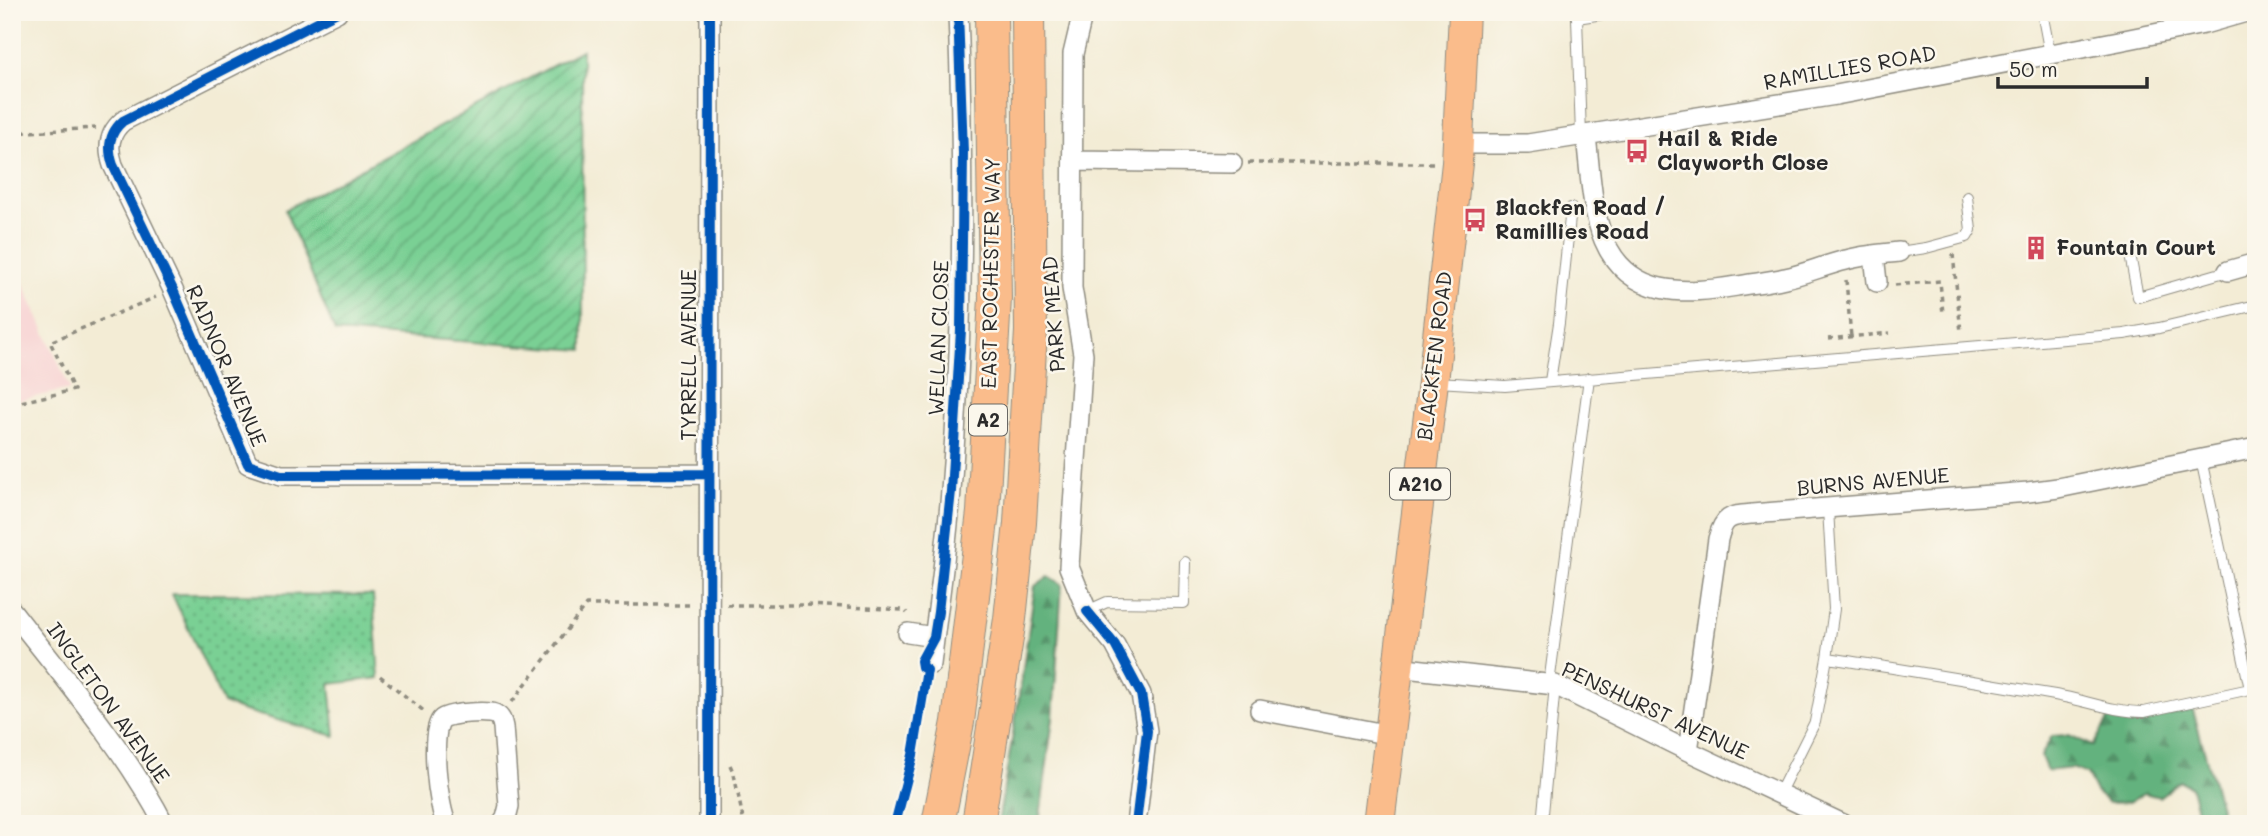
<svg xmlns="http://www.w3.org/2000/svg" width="2268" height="836" font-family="Mali,sans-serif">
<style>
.built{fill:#f7cfd0}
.grass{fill:url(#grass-dots);stroke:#527e60;stroke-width:2}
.forest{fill:url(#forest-firs);stroke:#476e54;stroke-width:2}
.garden{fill:url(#garden-furrows);stroke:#527e60;stroke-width:2}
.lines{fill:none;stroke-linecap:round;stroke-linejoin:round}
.service-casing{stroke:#8f8c80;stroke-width:12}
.minor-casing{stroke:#8f8c80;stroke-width:22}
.primary-casing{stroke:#8f8c80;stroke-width:32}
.trunk-casing{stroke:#8f8c80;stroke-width:34}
.path{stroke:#8f8c80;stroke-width:3.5;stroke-dasharray:5 5;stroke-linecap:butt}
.service{stroke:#fff;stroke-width:10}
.minor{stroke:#fff;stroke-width:19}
.primary{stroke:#fabc8b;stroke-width:30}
.trunk{stroke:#fabc8b;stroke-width:32}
.cycleway-casing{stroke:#fbf7ec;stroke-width:15}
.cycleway{stroke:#0057b8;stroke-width:10}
.labels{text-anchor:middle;stroke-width:5;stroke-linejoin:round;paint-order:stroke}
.shield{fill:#fbf7ec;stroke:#696865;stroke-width:2}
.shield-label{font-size:19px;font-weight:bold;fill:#2b2b2b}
.street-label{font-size:21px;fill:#2b2b2b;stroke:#fbf7ec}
.poi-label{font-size:21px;font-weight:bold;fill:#2b2b2b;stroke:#fbf7ec;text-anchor:start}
</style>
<defs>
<pattern id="grass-dots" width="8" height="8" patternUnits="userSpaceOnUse" patternTransform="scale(1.75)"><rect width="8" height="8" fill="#7ad094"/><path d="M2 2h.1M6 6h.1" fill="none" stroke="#64a979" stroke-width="1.8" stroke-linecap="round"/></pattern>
<pattern id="forest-firs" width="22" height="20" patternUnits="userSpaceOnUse" patternTransform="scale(1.75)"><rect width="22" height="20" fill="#63b27e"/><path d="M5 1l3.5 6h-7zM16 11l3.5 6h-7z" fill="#529167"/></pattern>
<pattern id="garden-furrows" width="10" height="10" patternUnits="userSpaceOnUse" patternTransform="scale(1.75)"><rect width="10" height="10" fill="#7ad094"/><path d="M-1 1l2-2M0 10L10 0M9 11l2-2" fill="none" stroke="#64a979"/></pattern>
</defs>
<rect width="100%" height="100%" fill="#fbf7ec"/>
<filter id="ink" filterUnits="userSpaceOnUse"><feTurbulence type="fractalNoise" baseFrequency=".0143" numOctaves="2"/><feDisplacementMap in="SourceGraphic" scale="14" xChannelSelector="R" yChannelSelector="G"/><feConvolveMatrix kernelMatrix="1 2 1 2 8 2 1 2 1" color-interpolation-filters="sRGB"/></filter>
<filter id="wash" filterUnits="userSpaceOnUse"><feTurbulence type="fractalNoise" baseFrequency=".00686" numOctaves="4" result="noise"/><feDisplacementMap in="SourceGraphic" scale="28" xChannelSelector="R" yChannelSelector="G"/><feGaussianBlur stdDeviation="1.57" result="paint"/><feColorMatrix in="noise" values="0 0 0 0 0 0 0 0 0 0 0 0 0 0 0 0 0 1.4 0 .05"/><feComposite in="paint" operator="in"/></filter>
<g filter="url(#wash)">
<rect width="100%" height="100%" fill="#f3ecd5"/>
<path class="built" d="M12,257l58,132 -58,13z"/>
<path class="grass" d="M172,594l201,1 6,83 -49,6 5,52 -94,-26 -18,-7z"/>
<path class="forest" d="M1049,576l13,8 -9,134 -14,106h-41l20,-121 17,-117z
M2193,710l29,105 -22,7 -9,-35 -11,-6 -21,16 -15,-4 -14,9 -21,1 -13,-11 -9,-18 -15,-6 -25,3 -6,-15 11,-20 17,-1 24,11 17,-30 34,3z"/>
<path class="garden" d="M582,50l1,300 -248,-18 -50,-122z"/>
</g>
<g filter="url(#ink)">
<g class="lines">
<g class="service-casing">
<path id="service" d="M2042,12l8,42
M1581,136l-4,-118 38,-6
M1899,252l27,-4 41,-11 4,-7 -4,-33
M2130,255l8,42 90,-26
M1550,381l9,-58 12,-115
M1437,382l68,4 619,-52 35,-6 97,-23
M1087,611l20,-9 77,1 1,-41
M1827,658c76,11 152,24 228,37 30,5 58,17 89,17l106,-23 -49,-230
M1549,684l40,-306
M1779,794l36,-72 12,-64 7,-49 -6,-100
M1542,824l13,-139"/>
</g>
<g class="minor-casing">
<path id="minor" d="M337,12l-214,109c-14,12 -16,26 -10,44l60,125 75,174 33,11 427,-1
M1083,12l-10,42 -1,234 11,66 -14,213 18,44 28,34 26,49 6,37 -11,93
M1586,136c4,33 5,73 18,104 25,59 82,54 133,46 16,-3 32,-4 48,-8 20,-4 40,-13 61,-18 17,-5 35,-6 53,-8
M1459,144h69l308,-49 283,-54 85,-17 42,-12
M1074,161l158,2
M1874,255l3,27
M2228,271l28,-8
M12,611c51,66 114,139 152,213
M908,633l26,4
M931,664c7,-58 16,-116 20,-174 13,-159 13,-318 7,-478
M1397,667l158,18 133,66 155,73
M1260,710l130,25
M1688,751l30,-212c6,-23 12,-23 34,-25l276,-22 30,-4 198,-40
M447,824c-9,-14 -18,-95 -5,-105 6,-6 46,-8 53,-5 6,3 7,8 8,13l6,79 -3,12 -4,6
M709,824l1,-812"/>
</g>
<g class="primary-casing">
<path id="primary" d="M1379,824l54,-442 24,-219 7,-151"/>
</g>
<g class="trunk-casing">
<path id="trunk" d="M938,824l20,-102 25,-210 12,-214 -4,-286
M978,824l32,-205 10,-96 11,-192 -3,-319"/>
</g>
<path class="path" d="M12,133l84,-5
M1248,163h185
M1953,254l8,78
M1846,280l5,57
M1895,285l45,-4 3,33
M1828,339l62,-6
M12,404l62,-14 -24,-48 106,-45
M727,605h80l97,5 3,3
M380,676l45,36
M512,702l74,-97h105
M730,765l4,9 10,50"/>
<use href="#service" class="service"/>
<use href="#minor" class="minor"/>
<use href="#primary" class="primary"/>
<use href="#trunk" class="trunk"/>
<g class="cycleway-casing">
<path id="cycleway" d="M337,12l-214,109c-14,12 -16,26 -10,44l60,125 75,174 33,11 427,-1
M1087,611l28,34 26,49 6,37 -11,93
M709,824l1,-812
M895,824l18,-69 14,-85 -5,-3 -1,-6 13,-24 4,-25 13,-121 10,-161 2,-177 -5,-141"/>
</g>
<use href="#cycleway" class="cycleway"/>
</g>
</g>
<defs>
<g id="bus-bare" transform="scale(1.89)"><path d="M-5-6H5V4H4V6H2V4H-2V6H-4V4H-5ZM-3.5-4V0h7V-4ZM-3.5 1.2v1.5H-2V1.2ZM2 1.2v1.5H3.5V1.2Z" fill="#d1495b" stroke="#fbf7ec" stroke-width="2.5" paint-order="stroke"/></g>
<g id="building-bare" transform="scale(1.89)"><path d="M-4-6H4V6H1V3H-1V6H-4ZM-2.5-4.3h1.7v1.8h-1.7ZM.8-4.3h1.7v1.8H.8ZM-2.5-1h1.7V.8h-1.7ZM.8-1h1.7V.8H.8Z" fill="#d1495b" stroke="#fbf7ec" stroke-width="2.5" paint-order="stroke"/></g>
</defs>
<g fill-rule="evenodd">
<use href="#bus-bare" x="1637" y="151"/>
<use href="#bus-bare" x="1475" y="220"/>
<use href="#building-bare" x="2036" y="248"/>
</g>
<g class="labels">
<g class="shield">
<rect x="969" y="404.5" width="38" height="31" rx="5"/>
<rect x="1390" y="468.5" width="60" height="31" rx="5"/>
</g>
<g class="shield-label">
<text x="988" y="427">A2</text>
<text x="1420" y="491">A210</text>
</g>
<g class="street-label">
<text transform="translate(1850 68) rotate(-10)" y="7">RAMILLIES ROAD</text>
<text transform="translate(991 273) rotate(-89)" y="7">EAST ROCHESTER WAY</text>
<text transform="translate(1054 314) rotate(-94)" y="7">PARK MEAD</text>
<text transform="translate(939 338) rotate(-88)" y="7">WELLAN CLOSE</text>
<text transform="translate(689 355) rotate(-90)" y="7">TYRRELL AVENUE</text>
<text transform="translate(1435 356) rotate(-83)" y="7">BLACKFEN ROAD</text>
<text transform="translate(226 366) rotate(67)" y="7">RADNOR AVENUE</text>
<text transform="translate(1873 482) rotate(-5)" y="7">BURNS AVENUE</text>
<text transform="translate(108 703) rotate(54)" y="7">INGLETON AVENUE</text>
<text transform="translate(1655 711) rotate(25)" y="7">PENSHURST AVENUE</text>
</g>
<g class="poi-label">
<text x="1657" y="146">Hail &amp; Ride<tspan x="1657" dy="24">Clayworth Close</tspan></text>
<text x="1495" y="215">Blackfen Road /<tspan x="1495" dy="24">Ramillies Road</tspan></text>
<text x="2056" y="255">Fountain Court</text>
</g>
</g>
<rect width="2268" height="836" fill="none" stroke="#fbf7ec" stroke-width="42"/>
<path d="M1998 77v10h149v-10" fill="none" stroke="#2b2b2b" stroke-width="3.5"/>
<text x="2009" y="77" font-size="21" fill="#2b2b2b" stroke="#fbf7ec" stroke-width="5" paint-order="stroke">50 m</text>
</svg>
